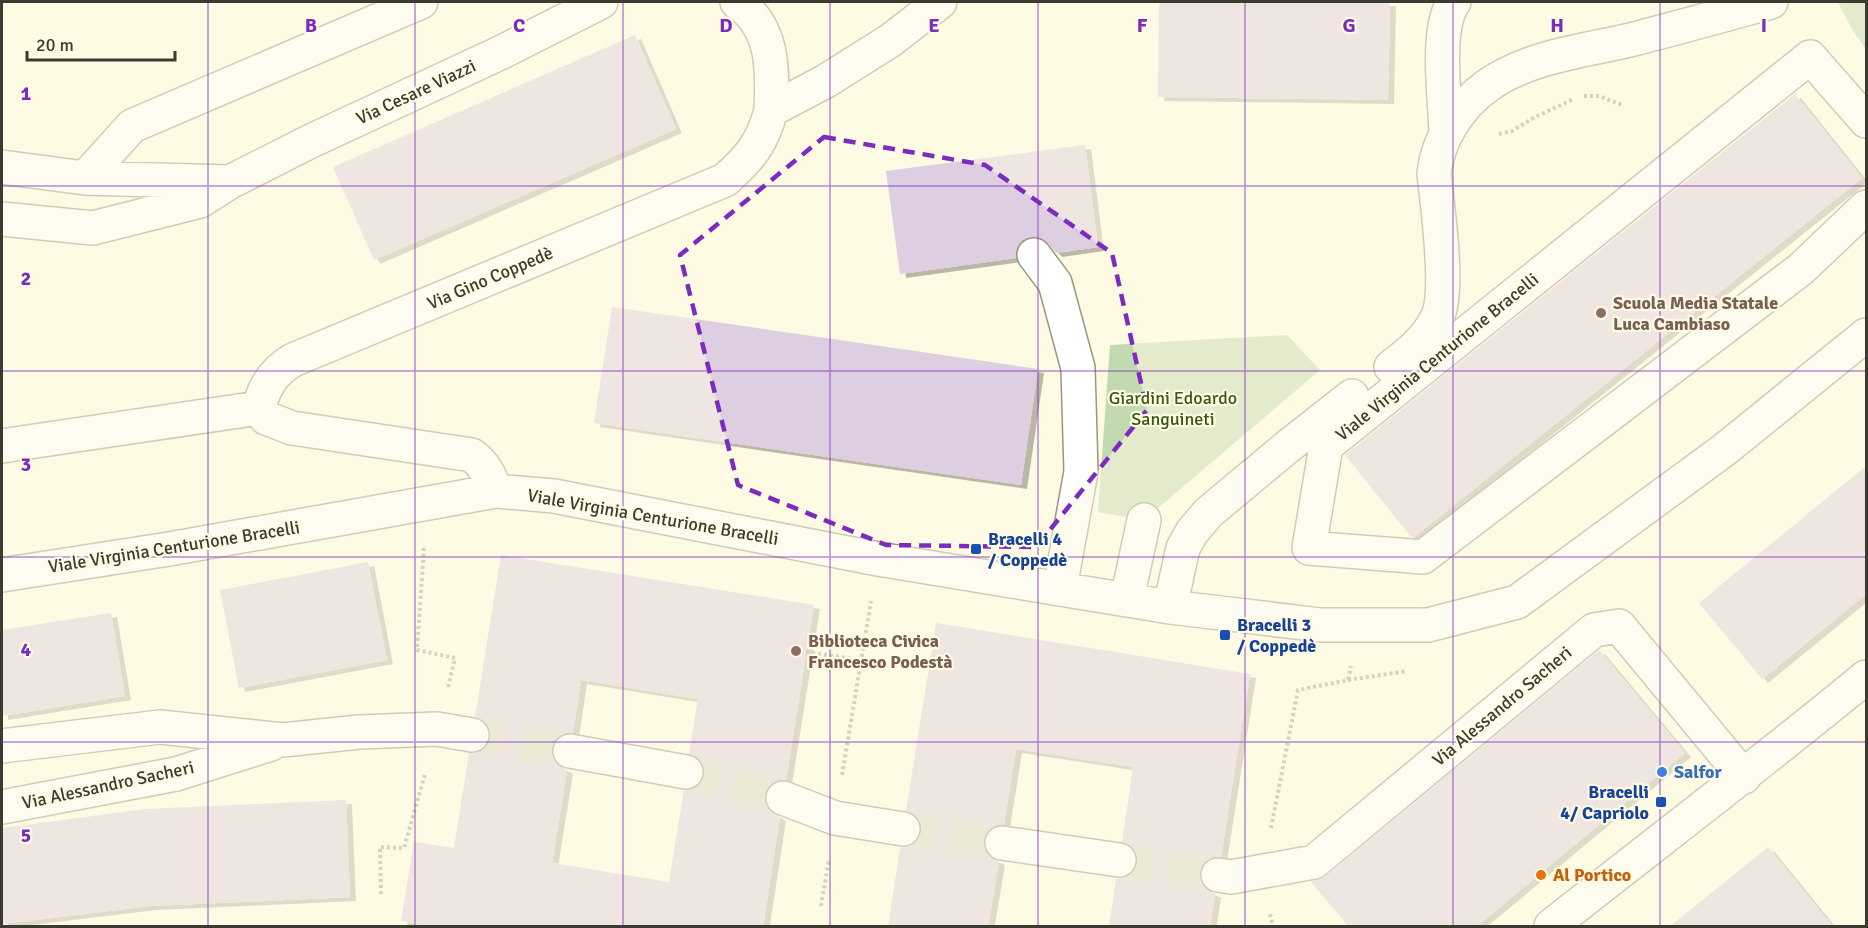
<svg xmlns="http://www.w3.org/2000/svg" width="1868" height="928" font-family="Signika,sans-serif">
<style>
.green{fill:#c3d9af}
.building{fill:#decee1;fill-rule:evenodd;filter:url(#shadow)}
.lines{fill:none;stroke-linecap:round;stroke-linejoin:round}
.minor-tunnel{stroke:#d7d4c0;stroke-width:33;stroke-dasharray:33 16;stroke-linecap:butt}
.minor-casing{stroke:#9a9781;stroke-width:36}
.path{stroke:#a6a493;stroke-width:4;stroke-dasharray:3 3;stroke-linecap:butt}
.minor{stroke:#fff;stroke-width:33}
.marked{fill:none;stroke:#7b2cbf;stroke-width:4.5;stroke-dasharray:12 8;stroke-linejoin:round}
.grid{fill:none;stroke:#7b2cbf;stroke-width:1.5;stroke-opacity:0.55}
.education-dot{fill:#8d6e63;stroke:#fefae3;stroke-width:2}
.transit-dot{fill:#1a4fb4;stroke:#fefae3;stroke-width:2}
.shop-dot{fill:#3f7fe0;stroke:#fefae3;stroke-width:2}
.food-dot{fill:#e8710a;stroke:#fefae3;stroke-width:2}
.labels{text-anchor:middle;stroke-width:4.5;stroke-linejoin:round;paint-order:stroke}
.street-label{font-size:18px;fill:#3c3b32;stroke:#fefae3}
.education-label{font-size:18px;font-weight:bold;fill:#785e54;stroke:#fefae3;text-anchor:start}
.park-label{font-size:18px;fill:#385614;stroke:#fefae3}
.transit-label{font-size:18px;font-weight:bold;fill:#164399;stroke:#fefae3;text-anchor:start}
.shop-label{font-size:18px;font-weight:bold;fill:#366cbe;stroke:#fefae3;text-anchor:start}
.food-label{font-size:18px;font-weight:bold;fill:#c56008;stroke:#fefae3;text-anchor:start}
.grid-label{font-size:20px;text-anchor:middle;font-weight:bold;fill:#7b2cbf;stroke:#fefae3;stroke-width:4.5;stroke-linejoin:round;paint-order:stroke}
</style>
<defs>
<filter id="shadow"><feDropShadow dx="6" dy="4" stdDeviation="0" flood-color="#0004"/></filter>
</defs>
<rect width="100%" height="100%" fill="#fefae3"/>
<path class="green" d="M1838,2h28v47l-13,-18z
M1287,335l33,35 -176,150 -46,-8 12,-167z"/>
<path class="building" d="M1159,2h231l-2,98 -230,-3z
M635,35l41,94 -302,131 -41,-93z
M1795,94l67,84 -448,359h-3l-66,-82z
M1085,145l13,102 -42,6 -14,-15 -11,-1 -9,3 -5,7 -1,11 -116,16 -14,-103z
M612,307l426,62 -17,116 -427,-62z
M1866,466v128l-104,85 -63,-76z
M501,555l313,50 -28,175h-6l-8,3 -7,9v9l3,8 12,8 -17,110h-329l-33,-6 13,-79 40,6 15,-95 10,-1 8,-6 3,-7 -1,-11 -6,-8 -8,-3zM581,680l117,19 -9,55 10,4 4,7 1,10 -4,10 -8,5h-8l-15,92 -117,-19 15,-93 -10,-5 -4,-7 -1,-10 4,-10 8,-5h9z
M368,562l19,98 -148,28 -19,-98z
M111,613l14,83 -123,20v-86z
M936,623l314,51 -29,183 -10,1 -7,5 -4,9 1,10 6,8 8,4 -5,33h-101l7,-48 9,-1 8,-6 5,-10 -1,-8 -6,-8 -9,-4 11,-75 -117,-18 -12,75 -8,1 -8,6 -5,10 2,9 6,8 8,3 -11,66h-100l12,-79 10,-2 8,-6 3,-7 -1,-11 -6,-8 -8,-3z
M1599,650l86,103 -209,174h-127l-38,-45 15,-6z
M346,800l4,97 -200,9 -148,18v-96l144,-19z
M1768,847l65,80h-164l45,-36z"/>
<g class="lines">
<path class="minor-tunnel" d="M472,735l98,16
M686,772l97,26
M903,829l99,14
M1119,860l99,15"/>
<g class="minor-casing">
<path id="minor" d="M737,2c37,25 36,68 34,108
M1866,121l-56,-64 -484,389 -17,102 114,9 378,-288 65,-62
M1446,133c-1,-34 -11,-106 8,-131
M2,167l83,11 145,4 81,-41 191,-89 99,-50
M85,178l47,-52 289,-124
M2,219l91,9 107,-27 28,-18
M1034,255l21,28 23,85 3,104 -21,116
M1391,367c17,-13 35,-27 45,-47 15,-25 1,-115 -2,-147 4,-34 25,-67 53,-87 40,-29 96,-35 143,-46 47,-12 94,-25 141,-38
M2,446l257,-38
M496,491c-6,-15 -11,-26 -24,-36l-180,-27 -26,-10 -7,-10c5,-22 15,-37 34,-48l432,-180c25,-22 38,-38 46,-70l55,-29 65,-41 49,-38
M2,575l167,-26 327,-58 58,5 324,63 292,48 150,18h108l89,-23 207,-152 142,-115
M1127,599l17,-79
M1170,607l13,-59 9,-16 16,-19 78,-65 66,-52
M2,746l158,-19 123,13 76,-8 78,-3 35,6
M570,751l116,21
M783,798l52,20 68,11
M2,807l174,-33 95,-30
M1002,843l117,17
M1218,875l13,2 83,-15 280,-232 25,-4 125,151
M1551,926c105,-83 212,-164 315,-249"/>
</g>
<path class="path" d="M1584,96h15l23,9
M1499,134l13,-3 23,-14 39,-18
M424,548l-7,102 38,8 -7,30
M806,652l55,8
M1348,680l59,-9
M842,775l29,-174
M1271,828l27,-138 50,-10 3,-14
M381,894l-1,-47 24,1 21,-74
M821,906l8,-47
M1270,914l3,12"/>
<use href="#minor" class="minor"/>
</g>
<path d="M0 0H1868V928H0ZM824,137l161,28 127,88 35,157 -111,137 -150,-2 -148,-60 -58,-230z" fill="#fefae3" fill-opacity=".55" fill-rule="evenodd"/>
<path class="marked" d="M824,137l161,28 127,88 35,157 -111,137 -150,-2 -148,-60 -58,-230z"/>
<path class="grid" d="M208,2v924M415,2v924M623,2v924M830,2v924M1038,2v924M1245,2v924M1453,2v924M1660,2v924M2,186h1864M2,371h1864M2,557h1864M2,742h1864"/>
<g class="education-dot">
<circle cx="1601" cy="313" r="6"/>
<circle cx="796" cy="651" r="6"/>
</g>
<g class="transit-dot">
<rect x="970" y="543" width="12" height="12" rx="3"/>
<rect x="1219" y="629" width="12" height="12" rx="3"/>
<rect x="1655" y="796" width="12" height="12" rx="3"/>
</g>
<circle class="shop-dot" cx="1662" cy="772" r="6"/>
<circle class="food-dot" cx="1541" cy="875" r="6"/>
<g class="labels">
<g class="street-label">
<text transform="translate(416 92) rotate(-25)" y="6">Via Cesare Viazzi</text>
<text transform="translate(490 278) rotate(-23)" y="6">Via Gino Coppedè</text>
<text transform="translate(1437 357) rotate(-39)" y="6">Viale Virginia Centurione Bracelli</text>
<text transform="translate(653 517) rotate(10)" y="6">Viale Virginia Centurione Bracelli</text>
<text transform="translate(174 547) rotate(-9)" y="6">Viale Virginia Centurione Bracelli</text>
<text transform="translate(1502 706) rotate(-40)" y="6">Via Alessandro Sacheri</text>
<text transform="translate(108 785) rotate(-12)" y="6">Via Alessandro Sacheri</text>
</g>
<g class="education-label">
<text x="1613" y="309">Scuola Media Statale<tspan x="1613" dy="21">Luca Cambiaso</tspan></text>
<text x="808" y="647">Biblioteca Civica<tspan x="808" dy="21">Francesco Podestà</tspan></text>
</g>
<g class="park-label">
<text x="1173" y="404">Giardini Edoardo<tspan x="1173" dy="21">Sanguineti</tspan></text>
</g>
<g class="transit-label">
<text x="988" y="545">Bracelli 4<tspan x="988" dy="21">/ Coppedè</tspan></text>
<text x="1237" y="631">Bracelli 3<tspan x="1237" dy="21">/ Coppedè</tspan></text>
<text x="1649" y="798" text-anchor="end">Bracelli<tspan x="1649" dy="21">4/ Capriolo</tspan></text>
</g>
<g class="shop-label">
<text x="1674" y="778">Salfor</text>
</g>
<g class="food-label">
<text x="1553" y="881">Al Portico</text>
</g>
</g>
<g class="grid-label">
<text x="311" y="32">B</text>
<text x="519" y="32">C</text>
<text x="726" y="32">D</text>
<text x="934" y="32">E</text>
<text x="1142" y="32">F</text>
<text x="1349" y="32">G</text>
<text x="1557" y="32">H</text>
<text x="1764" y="32">I</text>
<text x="26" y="100">1</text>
<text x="26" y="285">2</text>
<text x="26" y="471">3</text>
<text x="26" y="656">4</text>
<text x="26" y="842">5</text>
</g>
<rect width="1868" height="928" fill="none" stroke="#3c3b32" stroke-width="6"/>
<path d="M27 51v9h148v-9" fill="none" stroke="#3c3b32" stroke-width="3"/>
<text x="36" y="51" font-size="18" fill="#3c3b32" stroke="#fefae3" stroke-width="4.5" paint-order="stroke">20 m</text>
</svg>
